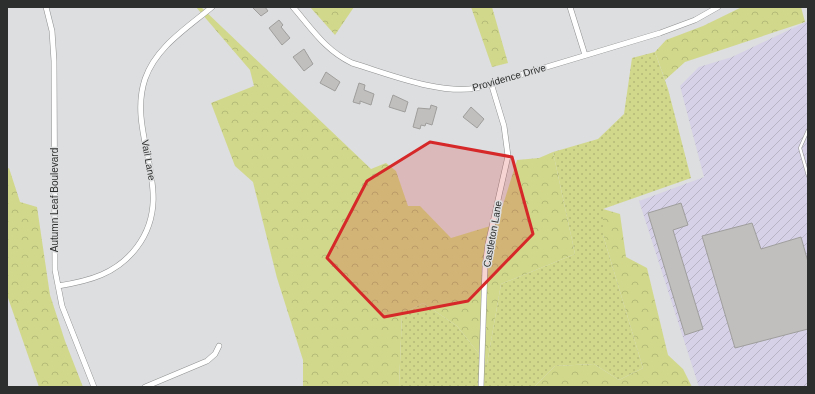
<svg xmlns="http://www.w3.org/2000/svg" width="815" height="394" font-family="Helvetica,sans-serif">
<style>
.industrial{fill:url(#industrial-furrows)}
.grass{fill:url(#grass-dots)}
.forest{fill:url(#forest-crowns)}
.building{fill:#c1bfbe;stroke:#9f9e9d}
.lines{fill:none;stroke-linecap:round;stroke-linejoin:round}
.service-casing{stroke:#8f9091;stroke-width:3.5}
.minor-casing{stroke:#8f9091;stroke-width:6}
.service{stroke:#fff;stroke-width:2.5}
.minor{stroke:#fff;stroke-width:5}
.marked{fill:#d62828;fill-opacity:0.2;stroke:#d62828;stroke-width:3;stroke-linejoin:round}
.labels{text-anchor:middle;stroke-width:3;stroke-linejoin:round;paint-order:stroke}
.street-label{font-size:10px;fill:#2d2e2e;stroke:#dddedf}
</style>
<defs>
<pattern id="industrial-furrows" width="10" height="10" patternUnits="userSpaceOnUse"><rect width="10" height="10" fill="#d6d1e6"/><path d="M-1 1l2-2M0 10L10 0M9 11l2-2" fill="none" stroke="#b8b4c6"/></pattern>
<pattern id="grass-dots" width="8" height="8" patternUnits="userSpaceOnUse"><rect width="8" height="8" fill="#d1d88b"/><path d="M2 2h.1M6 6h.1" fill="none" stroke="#b4ba78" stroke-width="1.8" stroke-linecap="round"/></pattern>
<pattern id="forest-crowns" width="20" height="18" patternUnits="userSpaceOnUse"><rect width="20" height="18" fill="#d1d88b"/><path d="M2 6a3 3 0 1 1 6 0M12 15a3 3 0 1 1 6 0" fill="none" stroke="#b4ba78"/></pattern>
</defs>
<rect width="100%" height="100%" fill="#dddedf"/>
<path class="industrial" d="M808,21v366h-109l-60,-186 65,-24 -24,-91 19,-19 33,-10z"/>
<path class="grass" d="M655,52l13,37 23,89 -88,31v26l40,133 -24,12 -25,-16 -39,2 -21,21h-135l3,-73 21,-11 34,23 30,38 14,-80 74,-30 -22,-102 45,-13 26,-25 8,-56z"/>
<path class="forest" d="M196,7h5l170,162 15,-6 10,8 12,35h12l31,32 46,-14 20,-64 22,-2 14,-6 22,102 -74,30 -14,80 -30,-38 -34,-23 -21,11 -3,73h-96v-27l-26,-82 -24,-96 -18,-16 -24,-63 43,-17 -4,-16z
M310,7h44l-19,28z
M471,7h21l16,56 -16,4z
M742,7h59l4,15 -120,40 -20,18 -10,-28 11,-12 37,-14z
M9,168l11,34 17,5 13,88 15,46 18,46h-44l-32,-92v-126z
M603,209l17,5 6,43 21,11 21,87 15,14 9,18h-158l21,-21 39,-2 25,16 24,-12 -40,-133z"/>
<path class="building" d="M252,7h13l3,4 -7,5z
M279,20l4,5 -2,2 9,11 -8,7 -13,-17z
M304,49l9,15 -9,7 -11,-14z
M326,72l14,10 -5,9 -15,-8z
M359,83l6,2 -1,5 10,4 -3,11 -11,-4v3l-7,-2z
M393,95l15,7 -3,10 -16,-5z
M431,105l6,2 -5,18 -6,-2 -1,3 -4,-1 -1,4 -7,-2 5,-19 12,1z
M471,107l13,12 -7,9 -14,-11z
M681,203l7,22 -15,5 30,99 -18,6 -37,-122z
M752,223l9,26 40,-12 7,25v67l-73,19 -33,-112z"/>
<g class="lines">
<g class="service-casing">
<path id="service" d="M808,130l-8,18 8,28"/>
</g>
<g class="minor-casing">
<path id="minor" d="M46,7l6,24 2,30 1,209 7,36 32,81
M293,7c19,22 32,43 59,56 37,11 88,32 125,25l183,-55 35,-13 23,-13
M570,7l15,48
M58,286c31,-5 59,-12 79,-39 41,-55 -11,-111 8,-168 11,-32 42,-51 67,-72
M145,387l62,-26 8,-7 4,-8
M481,387l4,-120 3,-23 20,-88 -4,-30 -13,-43"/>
</g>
<use href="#service" class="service"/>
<use href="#minor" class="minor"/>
</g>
<path class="marked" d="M430,142l82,15 21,77 -65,67 -84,16 -57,-59 40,-77z"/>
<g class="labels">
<g class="street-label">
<text transform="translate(509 77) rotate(-16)" y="4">Providence Drive</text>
<text transform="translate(149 160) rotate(80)" y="4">Vail Lane</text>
<text transform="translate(54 200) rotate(-90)" y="4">Autumn Leaf Boulevard</text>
<text transform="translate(492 234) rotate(-80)" y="4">Castleton Lane</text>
</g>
</g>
<rect width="815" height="394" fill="none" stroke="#2d2e2e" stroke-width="16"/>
</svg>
